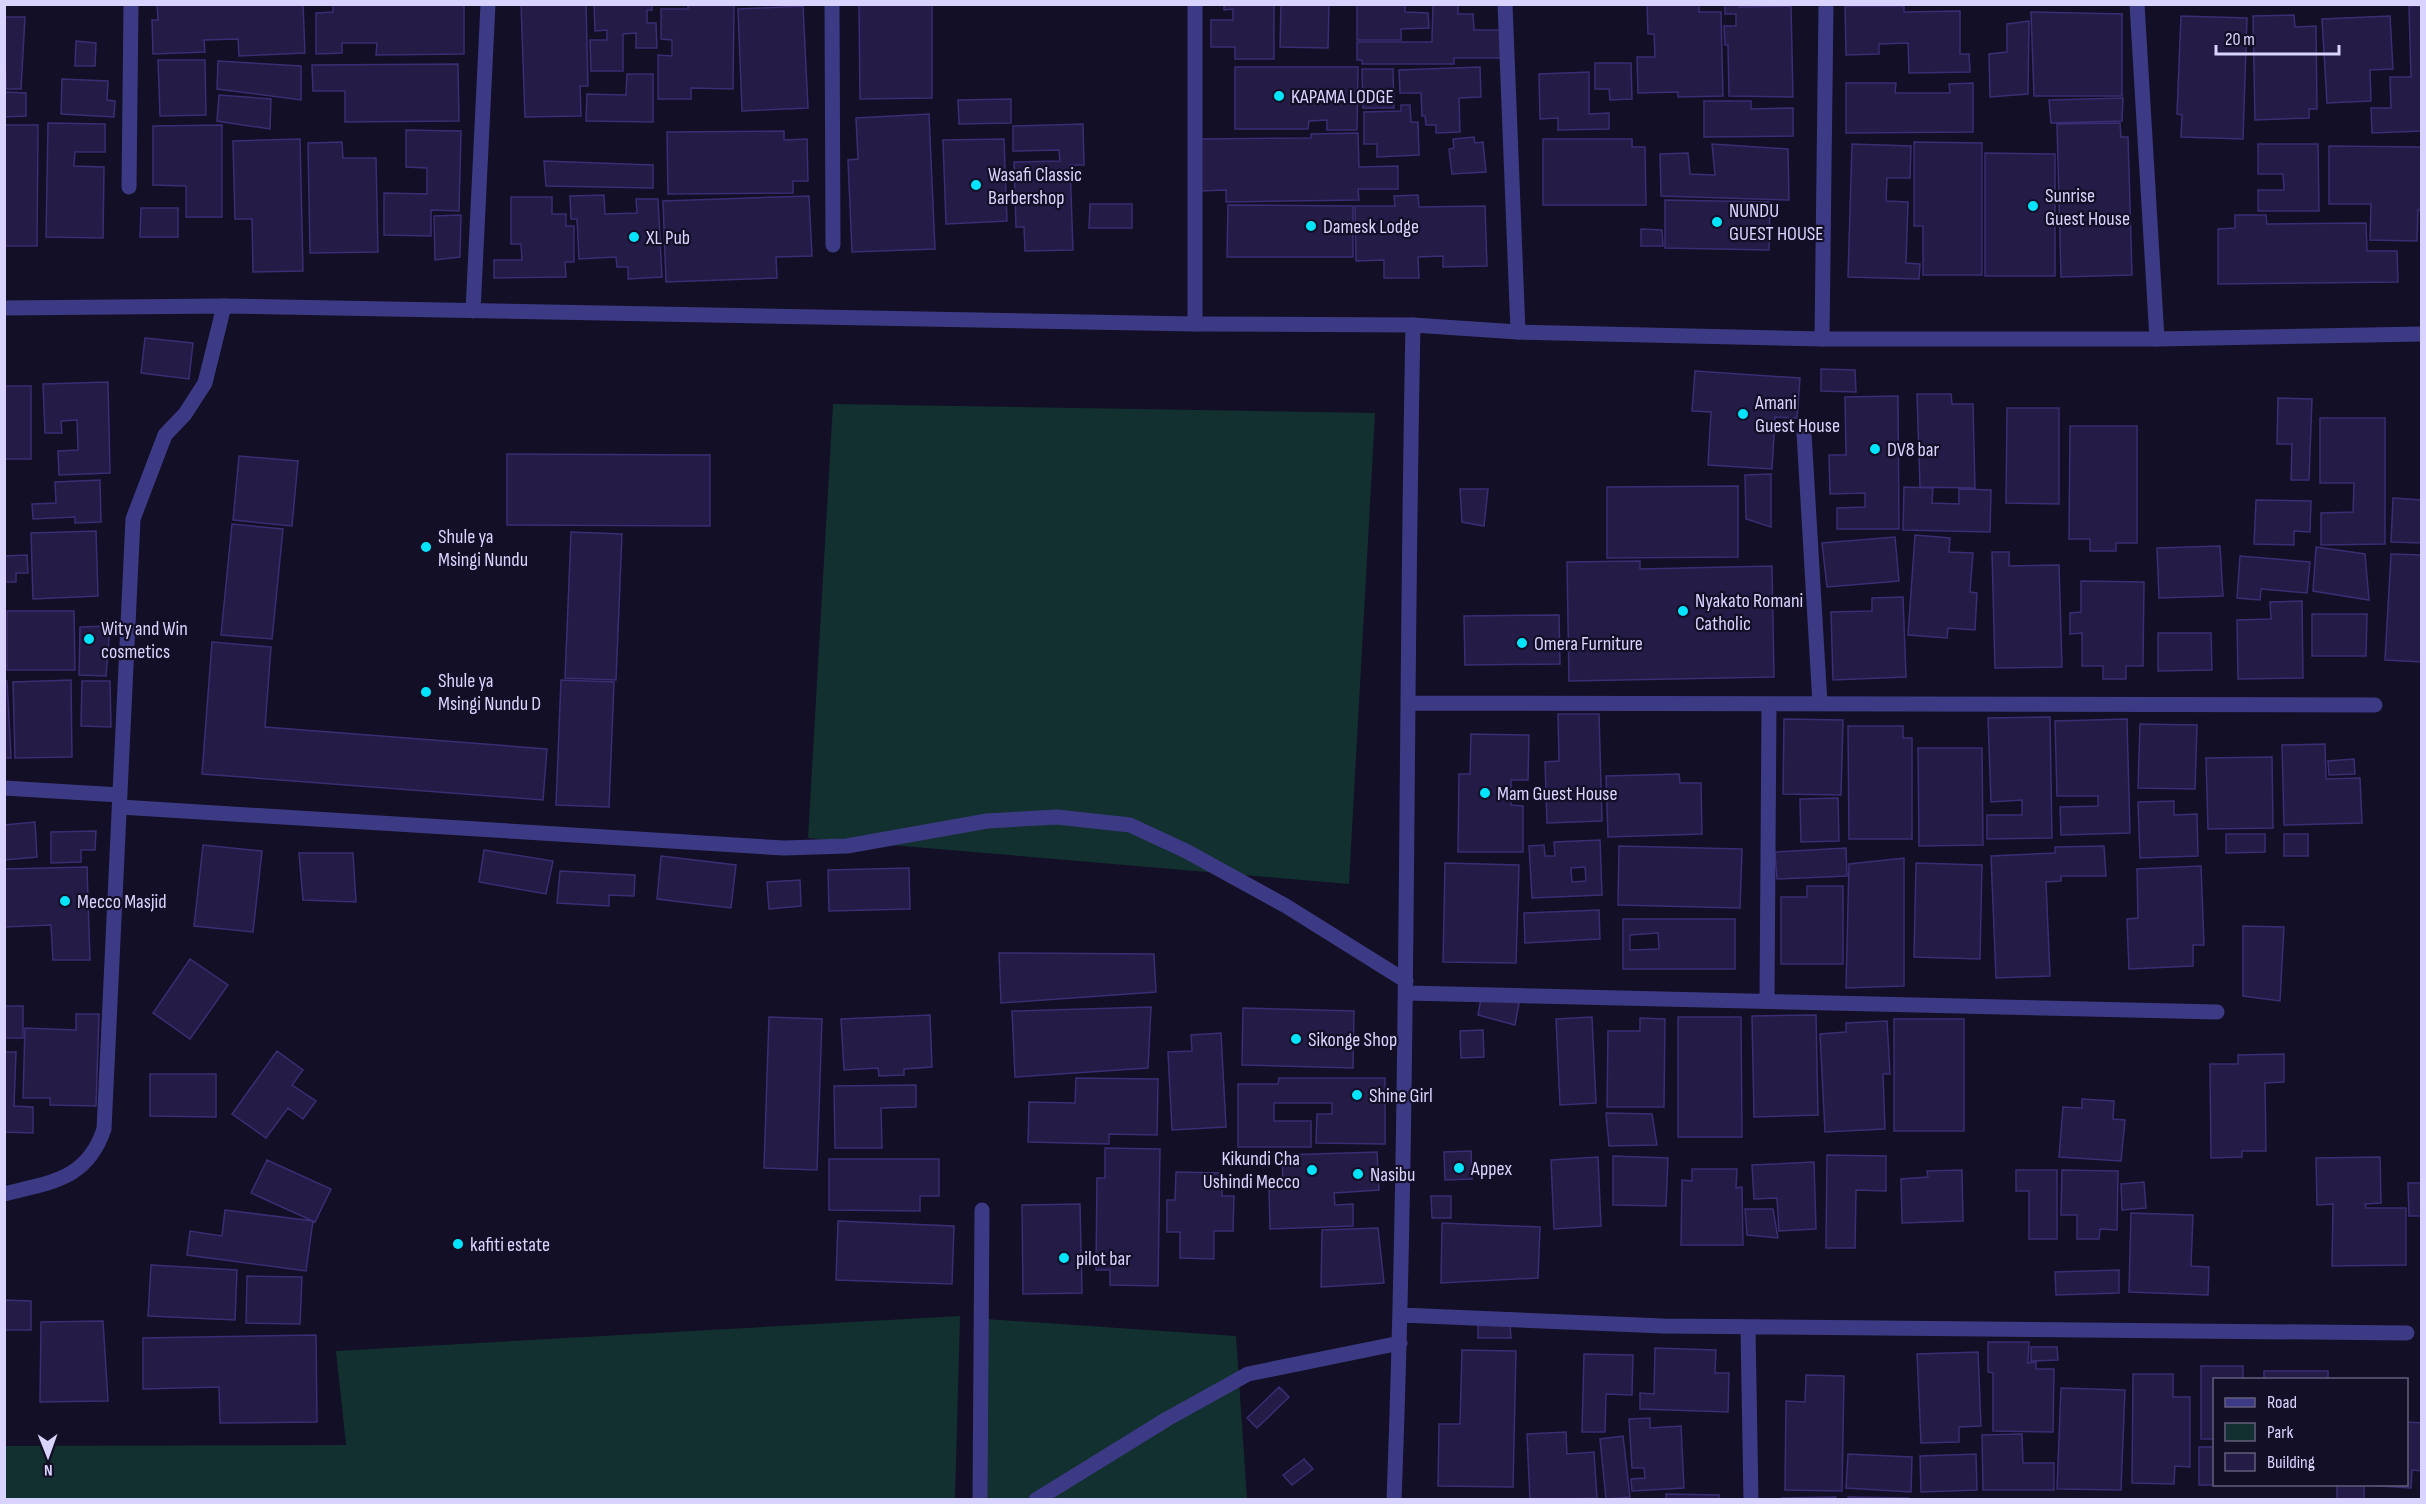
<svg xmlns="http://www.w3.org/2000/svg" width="2426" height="1504" font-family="'Sofia Sans Condensed',sans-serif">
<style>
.green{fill:#12302f}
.building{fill:#241b47;stroke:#3b2d73;stroke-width:1.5;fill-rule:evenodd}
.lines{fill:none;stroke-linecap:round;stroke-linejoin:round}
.service{stroke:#3d3a85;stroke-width:15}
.minor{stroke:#3d3a85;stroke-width:15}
.tertiary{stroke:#3d3a85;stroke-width:15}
.poi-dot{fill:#00e5ff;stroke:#130f26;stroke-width:2}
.labels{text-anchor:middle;stroke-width:4.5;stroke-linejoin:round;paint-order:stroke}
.poi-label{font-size:20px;fill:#d9d4ff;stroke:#130f26;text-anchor:start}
</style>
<rect width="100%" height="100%" fill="#130f26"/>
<path class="green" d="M833,404l542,9 -26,471 -541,-46z
M960,1316l-5,183h-950v-53l341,-1 -10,-94z
M986,1319l250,17 11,163 -269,1z"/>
<path class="building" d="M157,4h146l2,49 -66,3 -1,-17 -34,1 1,12 -52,2 -1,-34h6z
M333,4h131v50l-88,1 1,-12h-35v10l-26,1v-41l17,-1z
M521,4h65l2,82h-8l1,30 -56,1z
M594,4h58v6h-5v13h9l1,25h-21v-15l-13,1v37h-32l-1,-31h17v-10l-12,1z
M688,4h46l-1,85 -42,-1v11h-33v-44l14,1v-16l-11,-1v-30h27z
M859,4h73v94l-72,1z
M1224,4h50v55h-39v-12h-24v-27h22v-11l-9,1z
M1281,4h48l-1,44 -48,-1z
M1357,4h48v8l23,1 1,15 -28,1v11h-44z
M1433,4h25v10h15l1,16h28v28h-48v6h-92v-4h-5v-18h75z
M1647,4h52v8h22l2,84 -45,1v-5l-40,1 -1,-36h18l-1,-23h-6z
M1725,4h14v3l52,-1 2,91 -64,-1 -1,-51h-3l-1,-19h12v-12h-11z
M803,6l5,102 -66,3 -4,-102z
M1845,6h59v6l56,-1v43h9l1,18 -61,1 -1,-30 -29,1v10l-33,1z
M2409,6h13v125l-50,2 -1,-25h20l-1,-31h21z
M2031,12l91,2v82h-88z
M2294,15l1,12 21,-1 1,83h-8v9l-54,2 -2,-104z
M2181,16l66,2 -4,121 -62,-2 1,-22 -5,-1z
M2390,16l3,53 -23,1 1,31 -44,2 -5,-84z
M4,17h21l-4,72h-15z
M2029,21l-1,73 -38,3 -1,-43 18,-2v-28z
M76,41l20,2 -1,23h-20z
M158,60h47l1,55 -46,1z
M218,61l83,5v34l-84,-11z
M1595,63h36l1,36 -22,1 -1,-11h-14z
M458,64l1,57 -114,1v-31h-32l-1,-26z
M1235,67h123l-1,63h-30v-10l-18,1 -1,8h-73z
M1480,67l1,30 -22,1 1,34 -24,1v-8h-10l-1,-9h-3l-1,-23h-21l-1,-23z
M1362,69h31l1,39h-31z
M1589,72v42l20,-1v16l-51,1v-12l-18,1 -1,-45z
M627,74h26v48l-67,-1 1,-27 39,1z
M62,79l46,2 -1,19 8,1 -1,16 -53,-3z
M1846,83h50l-1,10h55l-1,-9 24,-1v49l-127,1z
M4,92l22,1v23l-22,1z
M219,95l52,4 -1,30 -53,-8z
M2123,98l-1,23 -71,2 -2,-23z
M1011,99v24l-52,1 -1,-24z
M1704,101h47v8l42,-1v28l-89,1z
M1401,105h9l1,17h7l1,33 -42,2v-13h-13v-32l37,-1z
M929,114l6,135 -83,3 -4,-92 10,-1 -2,-41z
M48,123l57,1v28h-30l-1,14 30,1 -1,71 -57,-1z
M2120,123l1,14h7l4,138 -71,2 -4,-153z
M1083,124l1,41h-14l3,85 -48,1 -1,-24h-8l-2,-65 46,-1 -1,-11 -46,1v-25z
M4,125h34l-1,121h-33z
M222,125v92h-36v-31l-33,-1v-59z
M406,130l55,1 -2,80 -28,-1v26l-47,-1v-42l43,1v-26l-21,-1z
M784,131v9l23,-1 1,42h-15v12l-125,1 -1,-62z
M1358,133l1,34 39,-1v23h-40l1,11 -133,2v-12l-25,1 -1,-52 111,-1v-4z
M1474,137l1,6 8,-1 3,30 -34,2 -3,-25 5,-1 -1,-9z
M300,139l3,132 -50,1 -1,-53h-17l-2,-78z
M1004,139l3,82 -61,3 -3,-84z
M1543,139h89v8h13l1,58h-103z
M342,142l1,16h33l2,94 -68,1 -2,-110z
M1914,142l68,1v132h-59v-49h-9z
M1712,144l76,5 1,51 -128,-4 -1,-42 28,-1 2,21 25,1z
M1852,144l59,2 -1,32h-23l-1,23 22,1 -2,61 14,1 -1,15 -71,-2z
M2258,144h60l1,67h-61v-21h26l-1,-16h-25z
M2329,146l93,1v63h-4l-1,31 -47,-1 1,-36h-42z
M1985,153l70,1v122h-70z
M544,161l109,4v23l-107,-2z
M604,195l1,19 32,-1 -1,-14h22l4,78 -34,2v-12h-11l-1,-10 -37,2 -2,-40h-6l-1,-23z
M1418,195l1,12 66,-1 2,60 -44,1v-11l-25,1 1,21h-35v-18l-28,1 -1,-55h40l-1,-10z
M809,196l3,60 -36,1 1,21 -111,4 -3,-81z
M511,197h41v17h14v12h8v36h-9l1,15 -72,1v-18h28l-1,-16h-10z
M1665,200l105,2 -1,48 -104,-2z
M1090,204h42v24h-43z
M1228,205l125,1v51h-126z
M141,208h37v29h-38z
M461,215l-1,42 -25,3 -1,-44z
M2235,215h31l1,9 99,-1 1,28h30l1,31 -180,2v-55l17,-1z
M1641,229l21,1 1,16h-22z
M145,338l48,5 -4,36 -48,-6z
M1821,369l34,1 1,22 -35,-1z
M1695,371l105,7 -3,40 -22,-1 -3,52 -64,-4 3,-53 -19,-1z
M108,382l2,91 -51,2 -1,-24 20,-1 -1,-30 -16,1 1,12h-17l-2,-49z
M4,386h27v73h-27z
M1917,394h34l1,10h21l2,84 -55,-1z
M1898,396l1,133h-62v-21l28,-1v-14l-35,1 -1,-39h17l-1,-58z
M2278,398l34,1 -3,81h-18l1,-36h-15z
M2007,408h52v96l-53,-1z
M2320,418h65v126l-64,1v-32l32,-1 1,-29h-34z
M2070,426h67v117h-21v8h-26v-12h-21z
M507,454l203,1v71l-203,-1z
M239,456l59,5 -6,65 -59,-6z
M1771,474v53l-25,-8 -1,-44z
M100,480l1,42 -26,1v-6l-42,2 -1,-15 24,-1 -1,-21z
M1738,486v71l-131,1v-71z
M1904,487l29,1 -1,15 27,1v-15l32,1 -1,42 -87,-2z
M1460,489h28l-4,37 -22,-4z
M2393,498l29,2v43l-31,-1z
M2256,500l55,1 -1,31 -16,-1v14l-40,-1z
M232,524l51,5 -11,110 -51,-4z
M96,531l2,65 -65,3 -2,-66z
M571,532l51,2 -6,146 -51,-2z
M1915,535l35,3 -1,14 24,1 -3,39 7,1 -2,37 -27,-2 -1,10 -39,-3z
M1895,537l4,44 -72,6 -5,-44z
M2220,546l3,50 -64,2 -2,-50z
M2316,547l49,7 4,46 -56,-9z
M1992,552h17v14l50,-1 3,102 -67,1z
M2391,554l31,1v107l-37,-2z
M27,555l1,18h-12v9h-12v-26z
M2240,556l70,6 -3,31 -46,-4 -1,11 -23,-2z
M1640,561v8l132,-3 2,111 -205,4 -2,-119z
M2081,581l63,1 -1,84h-17v13h-23v-13h-21v-33l-12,1v-21l11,-1z
M1903,597l3,80 -73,3 -2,-68 41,-1v-13z
M2302,601l1,77 -65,1 -1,-59 34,-1 -1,-17z
M7,611h67l1,59h-68z
M2312,614h55l-1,42h-54z
M1559,615l1,49 -95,1 -1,-49z
M110,626l-4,50 -27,-1 1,-48z
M2158,633h53l1,37 -54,1z
M212,642l59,5 -6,80 282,22 -4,51 -341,-26z
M71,680l1,77 -57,1 -2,-76z
M561,680l53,2 -5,125 -53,-2z
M4,681h3l4,77h-7z
M82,681h28l1,46 -30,-1z
M1558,714h41l3,107 -55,2 -2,-61 14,-1z
M2050,717l2,121 -65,1v-24h35v-15l-31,2 -3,-84z
M1784,719l59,1 -2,75 -58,-1z
M2127,719l3,114 -69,2 -1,-28 38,-1v-10h-41l-2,-75z
M2140,724l57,1 -2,64 -57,-1z
M1848,726h55v12h9v101h-63z
M1471,734l58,1 -1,45h-17v25l12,1v46h-65l1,-78h11z
M2325,744l1,35 34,-1 2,45 -78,2 -2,-80z
M1918,748h64l1,97 -64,1z
M2272,757l1,71 -65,1 -2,-71z
M2354,759l1,15 -26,1 -1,-14z
M1679,774l1,9h21l1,51 -94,3 -2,-61z
M1838,798l1,43 -38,1 -1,-43z
M2174,801v14l23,-1 1,42 -58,2 -2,-56z
M35,822l2,35 -33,3v-35z
M96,831l-1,19h-14v12l-30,1v-31z
M2226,834h39v18l-39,1z
M2284,834h24v22h-24z
M1600,840l2,55 -70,3 -3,-52 15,-1 1,11h10l-1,-14zM1585,867l1,14 -14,1 -1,-14z
M203,845l59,6 -9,81 -59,-6z
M1619,846l123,3 -2,59 -122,-3z
M2104,846l2,30h-45v5l-15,1 4,94 -54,2 -5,-122 64,-3v-6z
M1846,848l1,28 -70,3 -2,-27z
M484,850l69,11 -7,33 -67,-12z
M299,853h54l3,49 -53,-2z
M661,856l75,9 -5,43 -74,-9z
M1904,858v128l-58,2 3,-124z
M1445,863l74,2 -3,98 -73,-1z
M1916,863l66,2 -2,94 -66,-2z
M2201,866l3,79h-11v21l-64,3 -2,-50 11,-1 -1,-49z
M87,867l3,93h-37l-2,-35 -47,2v-58z
M909,868l1,41 -81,2 -1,-41z
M560,871l75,4 -1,21 -25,-1v11l-52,-3z
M800,880l1,26 -32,3 -2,-27z
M1807,886h36v78h-62v-67h26z
M1599,910l1,29 -75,4 -1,-30z
M1623,919h112v50h-112zM1658,933l1,16 -29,1v-15z
M2243,926l41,1 -4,74 -37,-5z
M999,953l155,1 2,38 -155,11z
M190,959l38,26 -38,54 -37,-26z
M1481,998l38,5 -4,22 -37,-10z
M4,1006h19v32h-19z
M1151,1007l-3,61 -133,9 -3,-66z
M1243,1008l111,3 -1,57 -111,-3z
M76,1014h23l-3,92 -46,-1v-7h-27l2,-70 51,2z
M930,1015l2,52 -28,2v6l-25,1 -1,-8 -34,2 -3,-51z
M1816,1015l2,100 -64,2 -2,-101z
M769,1017l53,2 -5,151 -53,-2z
M1592,1017l4,86 -36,2 -4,-86z
M1678,1017h63l1,120h-64z
M1640,1018l25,1 -1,88h-57l1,-76h32z
M1894,1019h70v112h-70z
M1887,1021l3,53h-7l2,55 -60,3 -5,-98 26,-2v-9z
M1483,1030l1,27 -23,1 -1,-27z
M1221,1033l5,94 -54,3 -4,-78 24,-1 -1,-16z
M277,1051l26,19 -11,15 24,16 -13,18 -15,-11 -22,30 -34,-24z
M4,1052h12l-2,54 19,1v26l-29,-1z
M2284,1054v28l-19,1 1,68h-24v6l-31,1 -1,-94h28v-9z
M150,1074h66v43l-66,-1z
M1076,1078l82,1 -1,56 -48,-1v10l-81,-2 1,-40 46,1z
M1279,1078h106v66l-69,-1 1,-29h15v-11h-58v18h37v26h-73v-63h40z
M916,1085v22l-35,1 1,40h-47l-1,-62z
M2082,1099l32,2 -1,18 12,1 -4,41 -62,-4 4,-50 19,1z
M1606,1113l46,1 5,31 -48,1z
M1105,1148l55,1 -2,137 -48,-1v-15h-14l1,-92h8z
M1471,1151l1,28 -27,1 -1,-28z
M1377,1152l2,38 -45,3 1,12 18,-1v22l-83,3 -1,-42 14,-1 -1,-31z
M1827,1155l59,1v35l-30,-1 -1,58h-29z
M1613,1156l55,2 -2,48 -53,-1z
M1598,1157l3,69 -47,3 -3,-69z
M2380,1157l1,46 -16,1 1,4h40v57l-74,1 1,-62 -16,1 -1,-47z
M829,1159h110v37h-19v15l-91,-1z
M267,1160l64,29 -16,33 -64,-29z
M1814,1162l2,67 -37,2 -2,-33 -23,1 -2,-34z
M1692,1169h45l-1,19 6,-1 1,58h-62l1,-65 10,1z
M1962,1170l1,51 -61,2 -1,-44 27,-2 -1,-6z
M2016,1170h41v69h-28v-48h-13z
M2062,1170l56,1 -1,59 -17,-1 -1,10h-22v-24h-16z
M1176,1172l46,1v23h12l-1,35h-19v28l-34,-1v-26h-13v-32h8z
M2144,1182l2,26 -24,2 -1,-26z
M2408,1183h14v33h-13z
M1431,1196h20v22h-19z
M1080,1204l2,89 -59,1 -1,-89z
M1745,1209h28l5,29 -31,-3z
M225,1210l88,11 -7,50 -119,-16 3,-24 32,5z
M2131,1213l62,2 -2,51 18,1 -1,28 -79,-3z
M838,1221l116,5 -2,58 -116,-4z
M1442,1223l98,4 -2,51 -97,5z
M1378,1228l6,55 -63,4 1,-57z
M151,1265l86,5 -2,50 -87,-4z
M2119,1270v23l-63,2 -1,-23z
M247,1276l55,1 -2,47 -54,-1z
M4,1300l27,1v29h-27z
M103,1321l5,80 -68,1 1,-80z
M1478,1324l32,1 1,13h-33z
M316,1335l1,87 -97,1 -1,-36 -76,2v-51z
M1988,1342h41l-1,21 8,-1v7h18l-1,63 -60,-1v-58l-5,-1z
M2031,1347h26l1,13 -27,1z
M1655,1348l61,2 -1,23h14l-1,39 -88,-3v-16l14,1z
M1462,1350l54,1 -3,136 -75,-1 1,-62h21z
M1978,1352l3,74 -22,1v15l-38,1 -4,-89z
M1584,1354l49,1 -1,40 -26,-1 -1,38h-23z
M2201,1366h42v14h-29v59h-13z
M2264,1371h64v9h-64z
M2133,1374h40v23h17v70l-15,-1 -1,18 -42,-1z
M1806,1375l38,1 -2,115 -57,-1 1,-89 19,1z
M1279,1387l10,10 -32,31 -10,-10z
M2061,1388l64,2 -4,100 -64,-1z
M1650,1418v10l31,-2 3,62 -52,3 -1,-12 14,-1 -1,-10h-12l-3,-49z
M2406,1422l16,1v48l-10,-1 -1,18 -47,-3v15h-27v-16h69z
M1566,1432l1,22 27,-2 3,46 -67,2 -3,-66z
M2022,1434l1,29h31v27h-71l-1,-55z
M1623,1436l7,61 -24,2 -6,-60z
M2199,1447h15v37l8,1h-23z
M1848,1454l64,3 -1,35 -65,-4z
M1976,1454l1,36 -56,2 -1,-36z
M1304,1459l9,10 -21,16 -9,-10z
M1666,1494l53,1v5h-53z
M1836,1497v3l-55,-2z
M1848,1497l61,1v2h-61z"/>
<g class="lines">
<path class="service" d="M120,807l664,41 63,-2 140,-25 70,-4 73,8 56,26 100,55 120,75"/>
<path class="minor" d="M832,4l1,241
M1195,4v320
M1505,4l13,328
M2137,4l20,335
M129,187l2,-183
M473,311l15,-307
M1822,339l4,-335
M1804,433l16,271
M1408,703l967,2
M4,788l116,7
M1406,993l811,19
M1767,1001l2,-297
M4,1194c47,-12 83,-14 100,-65l29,-610 32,-84 20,-21 20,-31 19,-77
M1401,1315l262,11 744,7
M1748,1328l3,172
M980,1500l2,-290
M1036,1500l131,-81 81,-45 152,-31
M1394,1500c15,-392 11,-784 19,-1175"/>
<path class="tertiary" d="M4,308l220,-2 971,18 218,1 105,7 304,7h335l265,-5"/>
</g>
<g class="poi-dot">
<circle cx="1279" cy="96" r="6"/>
<circle cx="976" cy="185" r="6"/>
<circle cx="2033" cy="206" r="6"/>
<circle cx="1717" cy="222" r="6"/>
<circle cx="1311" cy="226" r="6"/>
<circle cx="634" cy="237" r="6"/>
<circle cx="1743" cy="414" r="6"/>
<circle cx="1875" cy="449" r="6"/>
<circle cx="426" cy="547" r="6"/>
<circle cx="1683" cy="611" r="6"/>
<circle cx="89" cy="639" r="6"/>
<circle cx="1522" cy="643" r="6"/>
<circle cx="426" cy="692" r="6"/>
<circle cx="1485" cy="793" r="6"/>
<circle cx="65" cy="901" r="6"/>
<circle cx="1296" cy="1039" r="6"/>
<circle cx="1357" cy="1095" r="6"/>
<circle cx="1459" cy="1168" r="6"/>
<circle cx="1312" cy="1170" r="6"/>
<circle cx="1358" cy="1174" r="6"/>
<circle cx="458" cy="1244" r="6"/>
<circle cx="1064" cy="1258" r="6"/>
</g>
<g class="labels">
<g class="poi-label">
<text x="1291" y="103">KAPAMA LODGE</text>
<text x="988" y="181">Wasafi Classic<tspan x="988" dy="23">Barbershop</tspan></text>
<text x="2045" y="202">Sunrise<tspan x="2045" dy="23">Guest House</tspan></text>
<text x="1729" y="217">NUNDU<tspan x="1729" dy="23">GUEST HOUSE</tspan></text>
<text x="1323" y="233">Damesk Lodge</text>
<text x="646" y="244">XL Pub</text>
<text x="1755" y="409">Amani<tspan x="1755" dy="23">Guest House</tspan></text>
<text x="1887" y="456">DV8 bar</text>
<text x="438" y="543">Shule ya<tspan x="438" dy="23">Msingi Nundu</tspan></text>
<text x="1695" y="607">Nyakato Romani<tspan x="1695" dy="23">Catholic</tspan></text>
<text x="101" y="635">Wity and Win<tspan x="101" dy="23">cosmetics</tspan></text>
<text x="1534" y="650">Omera Furniture</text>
<text x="438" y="687">Shule ya<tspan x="438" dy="23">Msingi Nundu D</tspan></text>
<text x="1497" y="800">Mam Guest House</text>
<text x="77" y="908">Mecco Masjid</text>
<text x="1308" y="1046">Sikonge Shop</text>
<text x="1369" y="1102">Shine Girl</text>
<text x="1300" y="1165" text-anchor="end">Kikundi Cha<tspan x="1300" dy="23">Ushindi Mecco</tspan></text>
<text x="1471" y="1175">Appex</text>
<text x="1370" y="1181">Nasibu</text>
<text x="470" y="1251">kafiti estate</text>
<text x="1076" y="1265">pilot bar</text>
</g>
</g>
<rect width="2426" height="1504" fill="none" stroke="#d9d4ff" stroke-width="12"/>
<rect x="2213" y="1378" width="195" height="108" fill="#130f26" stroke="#625e7d" stroke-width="1.5"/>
<rect x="2225" y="1398" width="30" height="9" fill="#3d3a85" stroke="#625e7d" stroke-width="1.5"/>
<text x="2267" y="1408" font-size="18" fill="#d9d4ff">Road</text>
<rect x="2225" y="1423" width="30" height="18" fill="#12302f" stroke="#625e7d" stroke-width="1.5"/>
<text x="2267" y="1438" font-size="18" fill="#d9d4ff">Park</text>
<rect x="2225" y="1453" width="30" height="18" fill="#241b47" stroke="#625e7d" stroke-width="1.5"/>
<text x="2267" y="1468" font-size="18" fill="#d9d4ff">Building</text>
<g transform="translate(48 1456) rotate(179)" stroke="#130f26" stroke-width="4.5" paint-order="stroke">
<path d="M0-4.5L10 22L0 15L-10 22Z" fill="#d9d4ff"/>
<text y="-9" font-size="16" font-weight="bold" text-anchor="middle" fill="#d9d4ff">N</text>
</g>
<path d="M2216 45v9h123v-9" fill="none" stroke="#d9d4ff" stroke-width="3"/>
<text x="2225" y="45" font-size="18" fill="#d9d4ff" stroke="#130f26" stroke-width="4.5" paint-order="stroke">20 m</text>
</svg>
